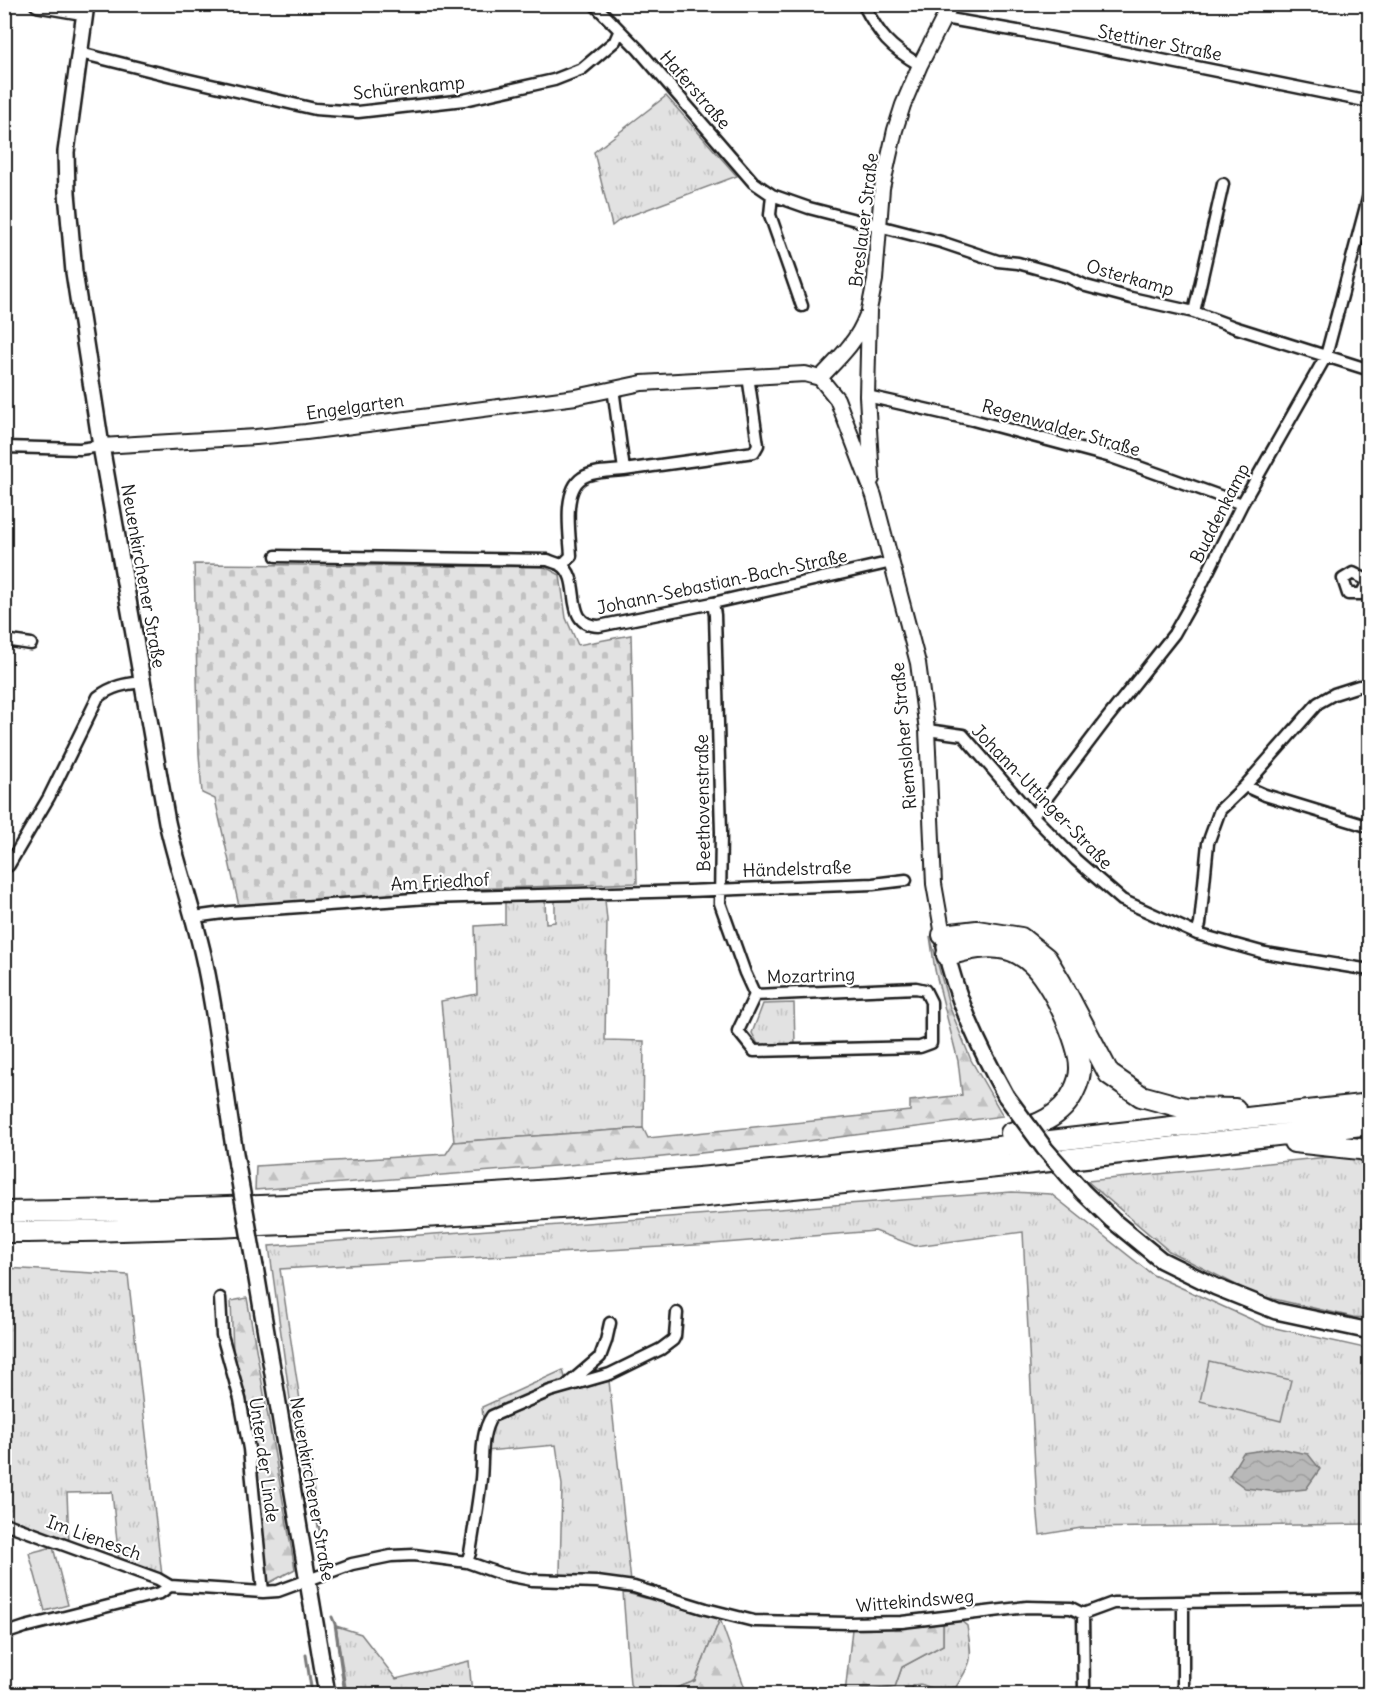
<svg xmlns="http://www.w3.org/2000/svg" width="1374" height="1699" font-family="Delius,sans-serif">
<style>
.grass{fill:url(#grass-tufts);stroke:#7f7f7f;stroke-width:1.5}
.forest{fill:url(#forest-firs);stroke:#7f7f7f;stroke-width:1.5}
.cemetery{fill:url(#cemetery-stones);stroke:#7f7f7f;stroke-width:1.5}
.pitch{fill:#e2e2e2;stroke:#7f7f7f;stroke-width:1.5}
.water{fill:url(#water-waves);stroke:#7a7a7a;stroke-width:1.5}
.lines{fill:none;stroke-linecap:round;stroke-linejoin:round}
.stream{stroke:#7a7a7a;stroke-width:3}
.minor-casing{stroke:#1c1c1c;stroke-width:15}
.tertiary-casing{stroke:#1c1c1c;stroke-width:18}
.secondary-casing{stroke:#1c1c1c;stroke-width:20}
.motorway-casing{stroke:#1c1c1c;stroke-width:24}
.minor{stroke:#fff;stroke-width:10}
.tertiary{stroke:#fff;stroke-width:14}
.secondary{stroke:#fff;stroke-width:15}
.motorway{stroke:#fff;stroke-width:20}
.secondary-bridge-casing{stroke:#1c1c1c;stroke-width:20;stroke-linecap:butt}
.secondary-bridge{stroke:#fff;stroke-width:15}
.labels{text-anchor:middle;stroke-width:4.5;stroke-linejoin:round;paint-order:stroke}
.street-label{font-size:18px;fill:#1c1c1c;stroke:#fff}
</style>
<defs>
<pattern id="grass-tufts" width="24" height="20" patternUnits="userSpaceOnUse" patternTransform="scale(1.5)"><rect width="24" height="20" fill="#e2e2e2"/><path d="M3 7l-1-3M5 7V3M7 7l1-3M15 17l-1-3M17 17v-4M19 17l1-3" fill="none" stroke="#c1c1c1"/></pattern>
<pattern id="forest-firs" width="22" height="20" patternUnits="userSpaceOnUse" patternTransform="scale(1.5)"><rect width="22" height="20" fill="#e2e2e2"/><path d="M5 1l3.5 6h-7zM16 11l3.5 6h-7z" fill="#c1c1c1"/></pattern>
<pattern id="cemetery-stones" width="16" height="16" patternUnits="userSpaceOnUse" patternTransform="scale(1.5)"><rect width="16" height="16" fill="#e2e2e2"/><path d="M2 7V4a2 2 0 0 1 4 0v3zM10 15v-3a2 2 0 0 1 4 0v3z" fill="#c1c1c1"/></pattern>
<pattern id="water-waves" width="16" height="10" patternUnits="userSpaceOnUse" patternTransform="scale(1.5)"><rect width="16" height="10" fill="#b8b8b8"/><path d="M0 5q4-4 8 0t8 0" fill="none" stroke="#9e9e9e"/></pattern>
</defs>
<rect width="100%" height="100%" fill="#fff"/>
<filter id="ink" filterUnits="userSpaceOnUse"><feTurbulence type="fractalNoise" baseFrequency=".0167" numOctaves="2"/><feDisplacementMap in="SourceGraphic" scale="12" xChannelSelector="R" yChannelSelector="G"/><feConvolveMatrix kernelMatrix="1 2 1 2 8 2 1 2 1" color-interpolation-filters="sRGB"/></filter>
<g filter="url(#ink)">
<path class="grass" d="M666,96l71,80 -116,43 -9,7 -18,-74z
M605,900l2,20 -2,120 39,1 -1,87 -189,14 -13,-141 36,-7 -2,-68 30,-2v-22l40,-1 1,22 9,-1v-21z
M794,1003l1,41 -36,2 -7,-13 11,-29z
M1369,1153v165l-16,-1 -97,-22 -87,-44 -82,-70z
M1012,1192l39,2 102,81 113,51 103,23v61h-6l4,63h2v51l-288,4 -41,7 -3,-30 -14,-273 -108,14 -40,-15 -163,13 -432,25 41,269 -25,-95 -27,-197z
M5,1268l123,7 34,301 -43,-15 -7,-69 -45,1 2,50 -64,-23z
M563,1370l6,22 40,-11 22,201 -71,-7 2,-90 -6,-40 -70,6 -4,-44z
M623,1592l97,27 -25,62 -34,13h-25l-6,-10z
M960,1620l7,6c5,33 7,33 -11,61 -7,1 -14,2 -21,2 -9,-1 -12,-8 -23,-3l-3,8h-52l6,-3 32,-4 7,-20 41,-22v-21z
M336,1626l25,8 35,45 73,-18 3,33h-125z"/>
<path class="forest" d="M930,936l20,72 21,52 32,56 -226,29 -134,14 -388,31 1,-24 190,-12 8,-12 189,-14 5,10 262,-27v-10l52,-6 -4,-34 -23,-91z
M247,1298l48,271 -28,15 -13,-140 -7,-45 -14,-47 -2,-51z
M720,1619l27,75h-86l34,-13z
M943,1624v21l-41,22 -7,20 -32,4 -6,3h-12l7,-65z"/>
<path class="cemetery" d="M194,564l351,3 15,8 6,43 12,27 53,-10 6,248 -192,7 -206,16 -24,-107 -13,-6 -3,-39z"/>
<path class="pitch" d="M1209,1361l82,19 -10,41 -81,-20z
M53,1547l15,58 -23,6 -16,-58z"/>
<path class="water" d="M1277,1448l31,6 12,15 -14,20 -28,3 -33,-4 -16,-12 14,-23z"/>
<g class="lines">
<path class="stream" d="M332,1617l3,7 10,70
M306,1655l6,39"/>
<g class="minor-casing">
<path id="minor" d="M594,4l44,45 115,133 19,13 37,13 132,34 57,19 20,2 50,14 18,9 45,12 63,14 40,15 136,43
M863,4c17,32 26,43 57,61
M944,18l79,14 347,70
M80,53l92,23 143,33 43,3 106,-12 90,-20 28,-11 33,-28 4,-9
M772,195l-2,20 32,91
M1194,312l29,-128
M867,396l106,24 138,37 131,47
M4,447l76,2 21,-3
M624,470l130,-18 4,-7 -10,-69
M276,556l272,4c4,2 9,3 13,5 23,14 0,60 38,61l114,-23 179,-41
M562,565l9,-9c-1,-21 -9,-65 11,-78 10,-7 29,-7 42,-8l-11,-82
M1353,573l16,8 -8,13h-13l-5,-15z
M713,603l2,12 6,217 -1,71 25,70 10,22
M4,640l27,4
M927,730l36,5 70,81 43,44 46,40 75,34 68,19 105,17
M1245,786l20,9 105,32
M1033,816l72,-95 69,-87 26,-46 42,-84 84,-148 44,-165
M4,868l5,-3 40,-68 49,-100c14,-11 27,-13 44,-15
M194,917l36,-5 198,-14 260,-7 185,-7 33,-4
M1197,934l3,-10 8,-81 12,-33 25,-24 73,-83 16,-9 25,-8h11
M916,988l9,2 6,12v41l-11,4 -166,4 -16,-20 17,-36z
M220,1298l2,37 18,64 9,50 14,143
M566,1386l34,-29 6,-16 4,-18
M4,1523l154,56 12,7 93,6 15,-1 74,-27 39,-8 23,-1 53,7 34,12 31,6 65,2 37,5 72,22 48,12 94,2 54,-1 125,-15 44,1 12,6 30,-11 257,-4
M467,1562l3,-9c4,-25 8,-49 11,-74 2,-20 -1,-46 11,-63l58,-25 60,-17 51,-25 12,-9 2,-4 2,-23
M1183,1603v91
M1083,1614l1,80
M4,1634l21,-7 135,-34 10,-7"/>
</g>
<g class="tertiary-casing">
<path id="tertiary" d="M820,378l17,21 37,97 44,167 9,67 7,154 9,51
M820,378c18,-19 37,-36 46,-61
M101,446l155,-9 50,-5 270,-35 66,-14 163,-9 15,4
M872,479l-5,-83 2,-86 6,-30 7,-92 13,-58 8,-25 17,-40 31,-61"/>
</g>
<g class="secondary-casing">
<path id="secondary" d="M38,4l47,8 -19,140 1,41 7,79 27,174 66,376c11,48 28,94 38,142 14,66 20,134 32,201
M945,947c11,52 35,102 61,149
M1083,1192l29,28 49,40 55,27 60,24 94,20
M255,1267l72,427"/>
</g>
<g class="motorway-casing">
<path id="motorway" d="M943,935l34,-4 44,7 25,20 15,25 48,91 32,22 44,12 50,1
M947,955c19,-5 39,-11 59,-6 7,1 19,8 24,13 20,16 51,81 50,107 0,6 -3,16 -6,22 -12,26 -38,35 -63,42
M1294,1142l66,7 10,3
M4,1212c209,-2 418,-11 626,-28 247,-21 493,-52 740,-80
M4,1232c95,0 189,-4 283,-8 362,-15 723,-57 1083,-100"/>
</g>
<use href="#minor" class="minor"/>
<use href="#tertiary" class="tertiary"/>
<use href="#secondary" class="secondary"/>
<use href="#motorway" class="motorway"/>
<g class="secondary-bridge-casing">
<path id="secondary-bridge" d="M1006,1096l39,53 38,43
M237,1165l18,102"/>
</g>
<use href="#secondary-bridge" class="secondary-bridge"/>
</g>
</g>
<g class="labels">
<g class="street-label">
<text transform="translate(1160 43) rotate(11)" y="6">Stettiner Straße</text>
<text transform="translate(409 88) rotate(-6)" y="6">Schürenkamp</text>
<text transform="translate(695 90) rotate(49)" y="6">Haferstraße</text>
<text transform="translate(864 220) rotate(-83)" y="6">Breslauer Straße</text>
<text transform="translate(1130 278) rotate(16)" y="6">Osterkamp</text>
<text transform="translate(355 407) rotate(-8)" y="6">Engelgarten</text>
<text transform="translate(1061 428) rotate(16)" y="6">Regenwalder Straße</text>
<text transform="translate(1220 513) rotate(-63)" y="6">Buddenkamp</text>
<text transform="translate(143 576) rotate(80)" y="6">Neuenkirchener Straße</text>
<text transform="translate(722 582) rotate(-12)" y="6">Johann-Sebastian-Bach-Straße</text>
<text transform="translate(904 736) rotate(-95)" y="6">Riemsloher Straße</text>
<text transform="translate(1042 797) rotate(46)" y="6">Johann-Uttinger-Straße</text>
<text transform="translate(703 803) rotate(-91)" y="6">Beethovenstraße</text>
<text transform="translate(797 869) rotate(-2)" y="6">Händelstraße</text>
<text transform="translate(440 882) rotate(-3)" y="6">Am Friedhof</text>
<text transform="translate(811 976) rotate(-2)" y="6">Mozartring</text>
<text transform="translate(264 1460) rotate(82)" y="6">Unter der Linde</text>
<text transform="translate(312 1489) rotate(80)" y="6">Neuenkirchener Straße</text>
<text transform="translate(94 1538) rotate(20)" y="6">Im Lienesch</text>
<text transform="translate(915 1601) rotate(-5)" y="6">Wittekindsweg</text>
</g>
</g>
<rect width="1374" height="1699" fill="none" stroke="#fff" stroke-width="24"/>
<rect x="12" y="12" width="1350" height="1675" fill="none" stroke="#1c1c1c" stroke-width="2" filter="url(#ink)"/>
</svg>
